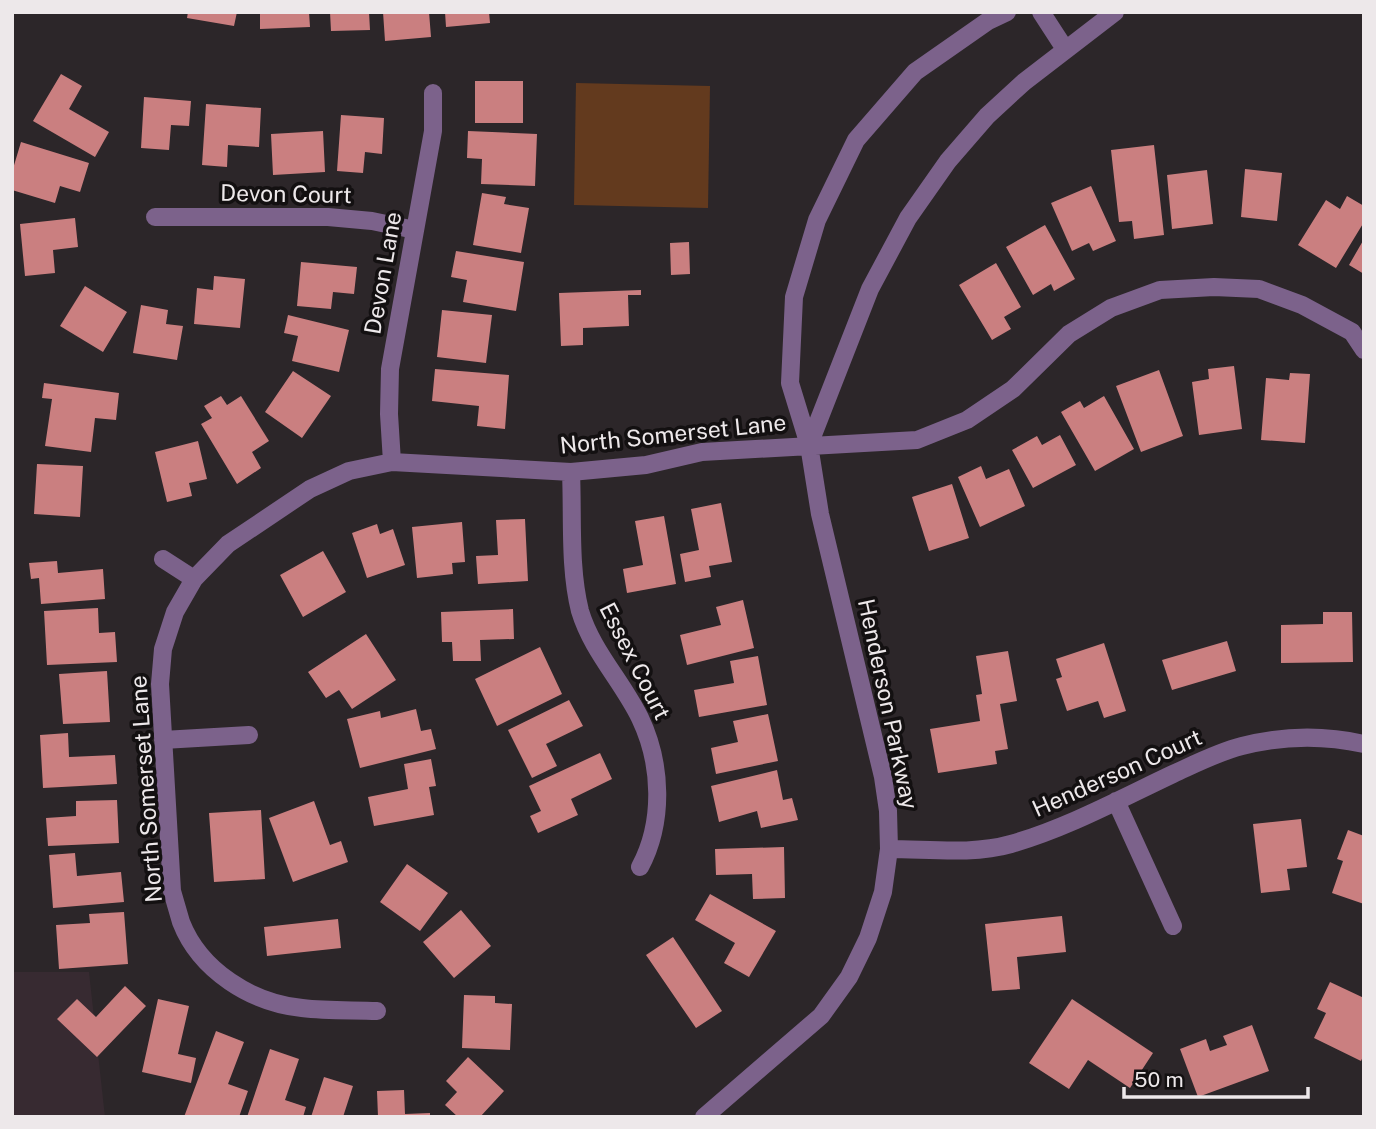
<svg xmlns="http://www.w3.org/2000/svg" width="1376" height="1129" font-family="'Public Sans',sans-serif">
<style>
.built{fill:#372a31}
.green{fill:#633a1e}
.building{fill:#ca7f80}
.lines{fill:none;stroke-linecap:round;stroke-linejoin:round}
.street{stroke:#7c628b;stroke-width:18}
.labels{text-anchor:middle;stroke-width:7;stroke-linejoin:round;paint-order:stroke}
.street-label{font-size:23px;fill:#ede8ea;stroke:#131011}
</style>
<rect width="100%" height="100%" fill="#2c2629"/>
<path class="built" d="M12,972h77l16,145h-93z"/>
<path class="green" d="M576,83l134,3 -2,122 -134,-3z"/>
<path class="building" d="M188,12h49l-3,14 -47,-8z
M260,12h49l1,15 -50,2z
M330,12h39l1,18 -39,1z
M383,12h46l2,25 -46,4z
M445,12h44l1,11 -44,4z
M61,74l21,12 -13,23 40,23 -14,25 -62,-36z
M475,81h48v42h-48z
M144,97l47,4 -2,25 -18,-1 -2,25 -28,-2z
M206,104l55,4 -2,39 -31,-2 -1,22 -25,-2z
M341,115l43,3 -2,36 -17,-2 -2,21 -26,-2z
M323,131l2,41 -52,3 -2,-41z
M468,131l69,3 -2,52 -54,-2 1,-25 -15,-1z
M21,142l68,21 -9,29 -20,-6 -5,17 -43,-13v-18z
M1154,145l10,90 -30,4 -2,-18 -13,1 -8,-72z
M1245,169l37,4 -5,48 -36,-4z
M1207,170l6,54 -41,5 -5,-54z
M1091,186l25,55 -23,10 -4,-8 -17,8 -21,-48z
M482,193l24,4 -2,7 25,4 -8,45 -48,-8z
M1347,196l17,10v16l-28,46 -38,-23 28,-45 14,9z
M75,218l3,29 -25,3 2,23 -30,3 -5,-52z
M1045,225l30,54 -21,12 -3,-7 -18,11 -27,-48z
M1364,239v35l-15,-9z
M689,242l1,32 -19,1 -1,-32z
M456,251l68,11 -8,49 -53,-9 4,-22 -16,-3z
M301,262l56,5 -3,27 -21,-2 -2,17 -34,-3z
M996,263l25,44 -17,10 7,12 -19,11 -33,-55z
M214,276l31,3 -5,49 -46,-4 3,-36 16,2z
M85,286l42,26 -24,40 -43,-26z
M641,290v5h-13l1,31 -46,2v17l-22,1 -2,-53z
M141,305l27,5 -2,14 17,2 -6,34 -44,-7z
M442,310l50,5 -6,48 -49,-6z
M288,315l61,15 -10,42 -47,-11 6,-25 -14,-3z
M1234,366l8,63 -43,6 -7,-53 17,-3 -1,-10z
M435,369l74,6 -4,54 -28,-3 2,-20 -47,-5z
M1159,370l24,66 -42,16 -25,-66z
M293,371l38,25 -29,42 -37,-26z
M1290,373l20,1 -5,69 -44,-3 5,-62 23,2z
M44,383l75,10 -3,27 -21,-2 -4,34 -46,-6 7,-47 -10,-1z
M221,396l6,9 14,-9 28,45 -17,11 9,16 -24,16 -36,-60 11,-6 -8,-12z
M1104,396l30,53 -39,22 -34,-59 19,-11 4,7z
M1060,435l16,30 -43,23 -21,-38 25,-14 5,9z
M198,441l9,38 -18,4 3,13 -25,6 -12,-50z
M37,464l46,2 -3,51 -46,-3z
M981,466l5,13 23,-10 16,37 -45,21 -22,-50z
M952,484l17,54 -40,13 -17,-54z
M721,503l11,59 -23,4 2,11 -26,5 -5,-28 19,-4 -8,-41z
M664,516l12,68 -49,9 -4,-24 20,-4 -8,-44z
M525,519l3,62 -50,3 -2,-28 22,-1 -2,-35z
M462,522l3,40 -13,1 1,11 -36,4 -5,-51z
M377,524l3,10 13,-5 12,36 -38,13 -15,-45z
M323,551l23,41 -43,25 -23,-42z
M57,561l1,12 45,-4 2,30 -64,5 -2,-26 -8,1 -2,-16z
M743,600l11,48 -67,17 -7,-30 41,-10 -5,-18z
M98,608l1,25 16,-1 2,30 -70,3 -3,-54z
M513,609l1,30 -34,1 1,21h-28l-1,-19h-10l-1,-30z
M1323,612h29l1,50 -72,1v-38l42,-1z
M366,634l30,46 -44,29 -13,-19 -13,8 -18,-26z
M1227,641l9,30 -64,19 -10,-30z
M1104,643l22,68 -22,7 -6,-17 -31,10 -11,-32 6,-2 -6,-18z
M540,647l22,47 -65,32 -22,-47z
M1008,651l9,50 -17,3 8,45 -13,2 2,13 -59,9 -8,-44 50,-8 -4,-26 6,-1 -6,-38z
M758,656l9,49 -68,12 -5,-27 40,-7 -4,-22z
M107,671l3,51 -47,2 -4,-50z
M569,700l14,26 -37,18 11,22 -25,12 -24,-48z
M416,709l5,22 10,-2 5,20 -76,19 -13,-49 33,-8 1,7z
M768,714l10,47 -62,13 -5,-26 27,-6 -5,-21z
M68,733l1,24 46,-2 2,29 -74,4 -3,-53z
M600,753l12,26 -41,20 7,16 -40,18 -8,-17 11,-5 -12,-25z
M431,759l5,27 -7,1 5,28 -60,11 -6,-29 40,-8 -4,-25z
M777,770l6,30 9,-2 6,22 -37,8 -4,-17 -38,11 -8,-36z
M117,800l2,43 -71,3 -2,-28 30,-2v-15z
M314,801l16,44 11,-4 7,21 -55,20 -24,-64z
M261,810l4,69 -51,3 -5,-69z
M1301,819l6,48 -20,2 3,21 -29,3 -8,-69z
M1348,830l16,6v68l-32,-11 11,-32 -6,-2z
M784,847l1,51 -32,1 -1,-25 -36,1 -1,-26z
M75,853l2,23 44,-4 3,30 -71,6 -4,-53z
M407,864l41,29 -28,38 -40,-29z
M710,894l66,37 -27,46 -25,-14 11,-20 -40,-23z
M461,910l30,36 -37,32 -31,-36z
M124,912l4,52 -69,5 -3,-44 34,-2 -1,-9z
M1062,916l4,36 -49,5 3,32 -28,2 -7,-67z
M338,919l3,29 -74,8 -3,-29z
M673,937l49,74 -26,17 -50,-73z
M1330,982l34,16v56l-3,7 -47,-23 12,-25 -9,-4z
M125,986l21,20 -49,51 -40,-38 20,-20 19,18z
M464,995l31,1v7l17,1 -2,46 -48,-2z
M158,999l31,7 -11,48 18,4 -5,25 -49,-11z
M1072,999l81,54 -23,35 -42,-28 -19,29 -40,-26z
M1252,1025l17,46 -71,26 -18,-48 26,-10 4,12 17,-6 -4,-9z
M216,1031l28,11 -16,42 20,7 -9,26h-55z
M270,1049l29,10 -14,41 21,7 -3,10h-56z
M468,1057l36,34 -24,26h-22l-13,-12 12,-13 -11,-11z
M324,1077l29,9 -10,31h-32z
M404,1090l1,24 25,-1v4h-52l-1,-26z"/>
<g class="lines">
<path class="street" d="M1041,12l24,37
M155,217h173l44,4 43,9
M809,445l61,-156 38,-71 40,-57 39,-45 37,-34 91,-70
M392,462l-3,-48 1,-45 43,-238v-38
M571,472c2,45 -2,95 9,139 12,40 42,70 60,107 22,46 24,104 0,149
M163,559l31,20
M163,740l86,-5
M1116,801l57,125
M889,849c39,0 84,6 122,-5 56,-16 109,-45 162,-70 22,-10 45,-22 69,-28 39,-10 82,-11 122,-2
M377,1011c-25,-1 -50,0 -75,-3 -50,-5 -102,-37 -121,-86 -3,-10 -6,-21 -9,-31l-12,-207 3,-35 12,-37 19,-33 34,-35 82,-55 39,-18 43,-9 179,10 75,-7 56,-13 215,-12 50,-20 46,-31 56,-55 42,-26 49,-18 54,-3 45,2 43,16 50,27 12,18
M704,1117l117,-101 28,-39 19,-39 15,-46 6,-43 -1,-38 -5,-34 -63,-263 -11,-69 -19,-62 4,-86 23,-77 39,-80 59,-68 73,-51 19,-9"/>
</g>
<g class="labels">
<g class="street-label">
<text transform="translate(286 194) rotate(1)" y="8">Devon Court</text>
<text transform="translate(383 273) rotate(-80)" y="8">Devon Lane</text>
<text transform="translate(673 434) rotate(-6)" y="8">North Somerset Lane</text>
<text transform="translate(635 661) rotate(63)" y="8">Essex Court</text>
<text transform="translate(888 704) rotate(78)" y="8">Henderson Parkway</text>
<text transform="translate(1117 773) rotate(-24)" y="8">Henderson Court</text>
<text transform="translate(146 789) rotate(-94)" y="8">North Somerset Lane</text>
</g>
</g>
<rect width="1376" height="1129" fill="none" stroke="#ede8ea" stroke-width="28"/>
<path d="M1124 1087v10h184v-10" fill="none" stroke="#ede8ea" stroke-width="3.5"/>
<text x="1134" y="1087" font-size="21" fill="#ede8ea" stroke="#131011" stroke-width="5" paint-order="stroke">50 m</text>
</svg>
